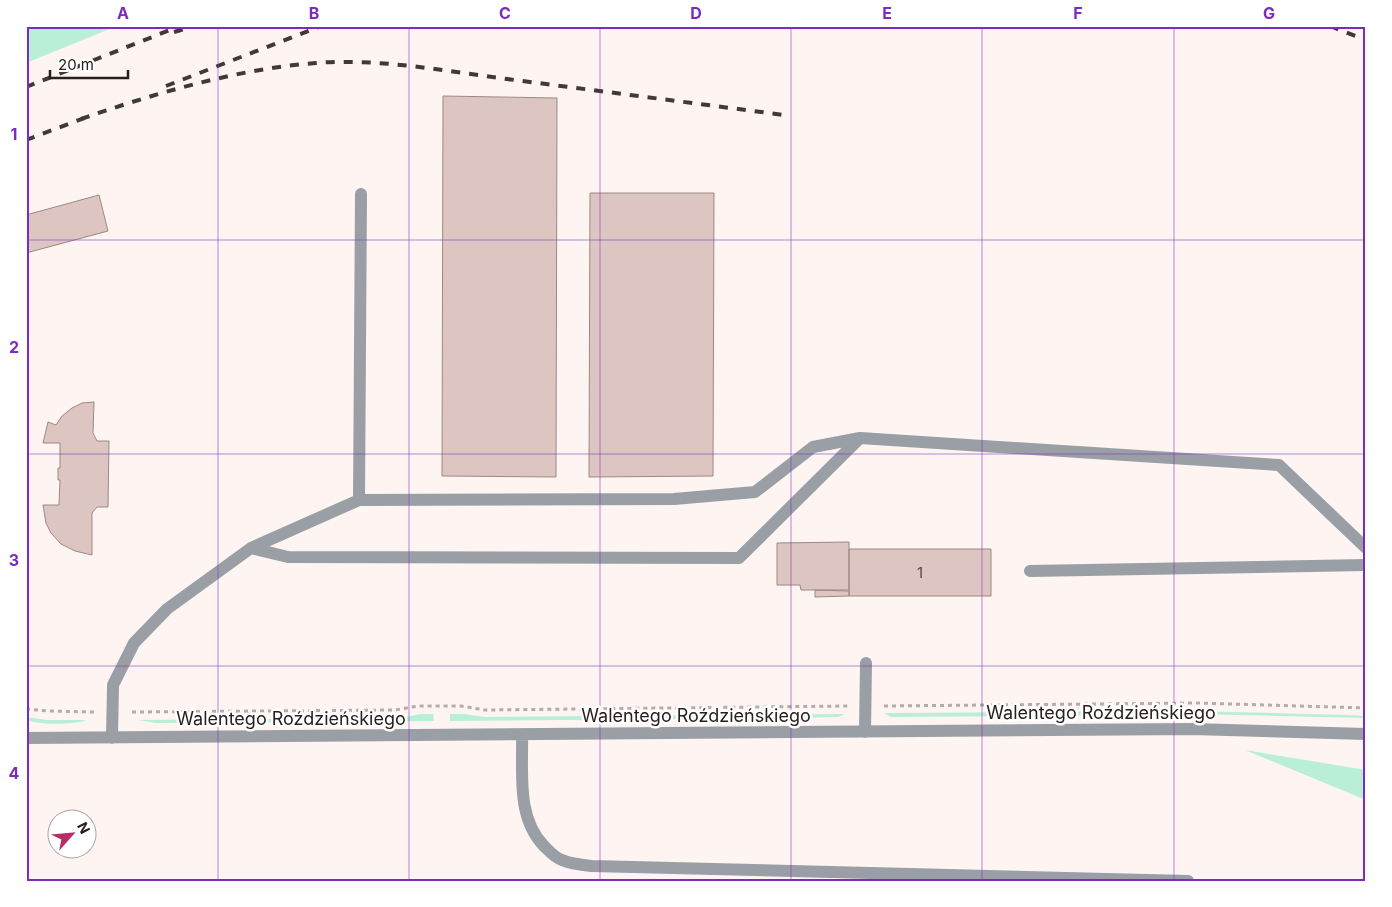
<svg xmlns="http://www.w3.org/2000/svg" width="1392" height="907" font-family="Inter,sans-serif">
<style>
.green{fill:#b9efd6}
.building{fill:#ddc5c1;stroke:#9e8884}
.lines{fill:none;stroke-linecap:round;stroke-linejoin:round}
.path{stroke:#b5aca9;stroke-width:3;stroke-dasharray:4 4;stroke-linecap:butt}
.minor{stroke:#9a9fa6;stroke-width:12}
.rail{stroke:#413936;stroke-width:4;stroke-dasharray:9 9;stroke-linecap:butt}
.grid{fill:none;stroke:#7b2cbf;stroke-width:1;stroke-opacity:0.55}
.labels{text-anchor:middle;stroke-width:5;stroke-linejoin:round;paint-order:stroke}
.number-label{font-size:15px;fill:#554946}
.street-label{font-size:18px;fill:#28201d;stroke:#fff}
.neatline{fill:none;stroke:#7b2cbf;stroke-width:2}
.grid-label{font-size:16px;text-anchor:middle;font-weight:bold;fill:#7b2cbf}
</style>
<rect width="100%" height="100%" fill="#fef4f1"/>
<path class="green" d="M37,26h80l-91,37v-34z
M1191,711l155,4 20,1v2l-175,-4 -155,2 -1,-2h-4l-1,2 -139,1 -7,-4z
M421,714h12l1,7 -279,2 -17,-3 262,-2z
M450,714h14l20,3 361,-3 -7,3 -49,1 -339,3z
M26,717l21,3h39c-10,5 -48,5 -59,0z
M1245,750l121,20v30z"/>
<path class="building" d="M443,96l114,2 -1,379 -114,-1z
M590,193h124l-1,283 -124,1z
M99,195l9,36 -82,22v-38z
M94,402l-1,31 4,8h12l-1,66h-11l-5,6v42l-17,-4 -14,-7 -10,-11 -5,-10 -3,-18h16l1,-25h-2v-12h2v-25h-17l5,-21 8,3 6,-9 10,-8 10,-5z
M849,542v48h-48l-1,-5h-23v-42z
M849,549h142v47h-142z
M815,590l34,1v5l-34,1z"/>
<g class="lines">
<path class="path" d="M884,706l314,-3 168,5
M26,709l23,2 45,1
M132,712l263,-2 23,-4h43l24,4 363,-4"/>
<path class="minor" d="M359,500l2,-306
M251,548l37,9 451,1 121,-120
M1030,571l336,-6
M865,732l1,-69
M522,735c1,37 -6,82 22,111 5,5 11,12 18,14 9,4 20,5 30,6l596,15
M26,738l1166,-9 174,5
M112,738l1,-53 21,-42 33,-34 84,-61 108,-48 315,-1 81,-7 58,-45 47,-9 419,27 87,83"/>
<path class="rail" d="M1330,26l36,14
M174,32l21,-6
M166,86l155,-60
M26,87l154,-61
M81,119c75,-26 156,-50 235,-56 63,-5 128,8 191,16 93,12 185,24 277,36
M26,140l61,-23"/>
</g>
<path class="grid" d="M218,26v855M409,26v855M600,26v855M791,26v855M982,26v855M1174,26v855M26,240h1340M26,454h1340M26,666h1340"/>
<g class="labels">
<g class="number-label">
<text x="920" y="578">1</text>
</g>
<g class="street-label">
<text x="1101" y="719">Walentego Roździeńskiego</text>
<text x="696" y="722">Walentego Roździeńskiego</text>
<text x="291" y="725">Walentego Roździeńskiego</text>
</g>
</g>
<rect width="1392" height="907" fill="none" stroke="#ffffff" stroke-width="55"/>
<g transform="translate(72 834) rotate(63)"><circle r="24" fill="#ffffff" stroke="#a9a6a5"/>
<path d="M0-4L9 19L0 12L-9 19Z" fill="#b62c69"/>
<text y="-8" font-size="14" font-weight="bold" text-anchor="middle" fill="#28201d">N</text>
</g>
<path d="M50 70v8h78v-8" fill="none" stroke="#28201d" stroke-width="2.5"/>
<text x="58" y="70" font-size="15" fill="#28201d" stroke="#ffffff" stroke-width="4" paint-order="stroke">20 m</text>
<rect x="28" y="28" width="1336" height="852" class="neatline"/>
<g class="grid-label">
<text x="123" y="19">A</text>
<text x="314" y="19">B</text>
<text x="505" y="19">C</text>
<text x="696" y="19">D</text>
<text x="887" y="19">E</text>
<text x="1078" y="19">F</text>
<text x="1269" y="19">G</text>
<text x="14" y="140">1</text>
<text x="14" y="353">2</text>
<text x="14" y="566">3</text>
<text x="14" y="779">4</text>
</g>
</svg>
